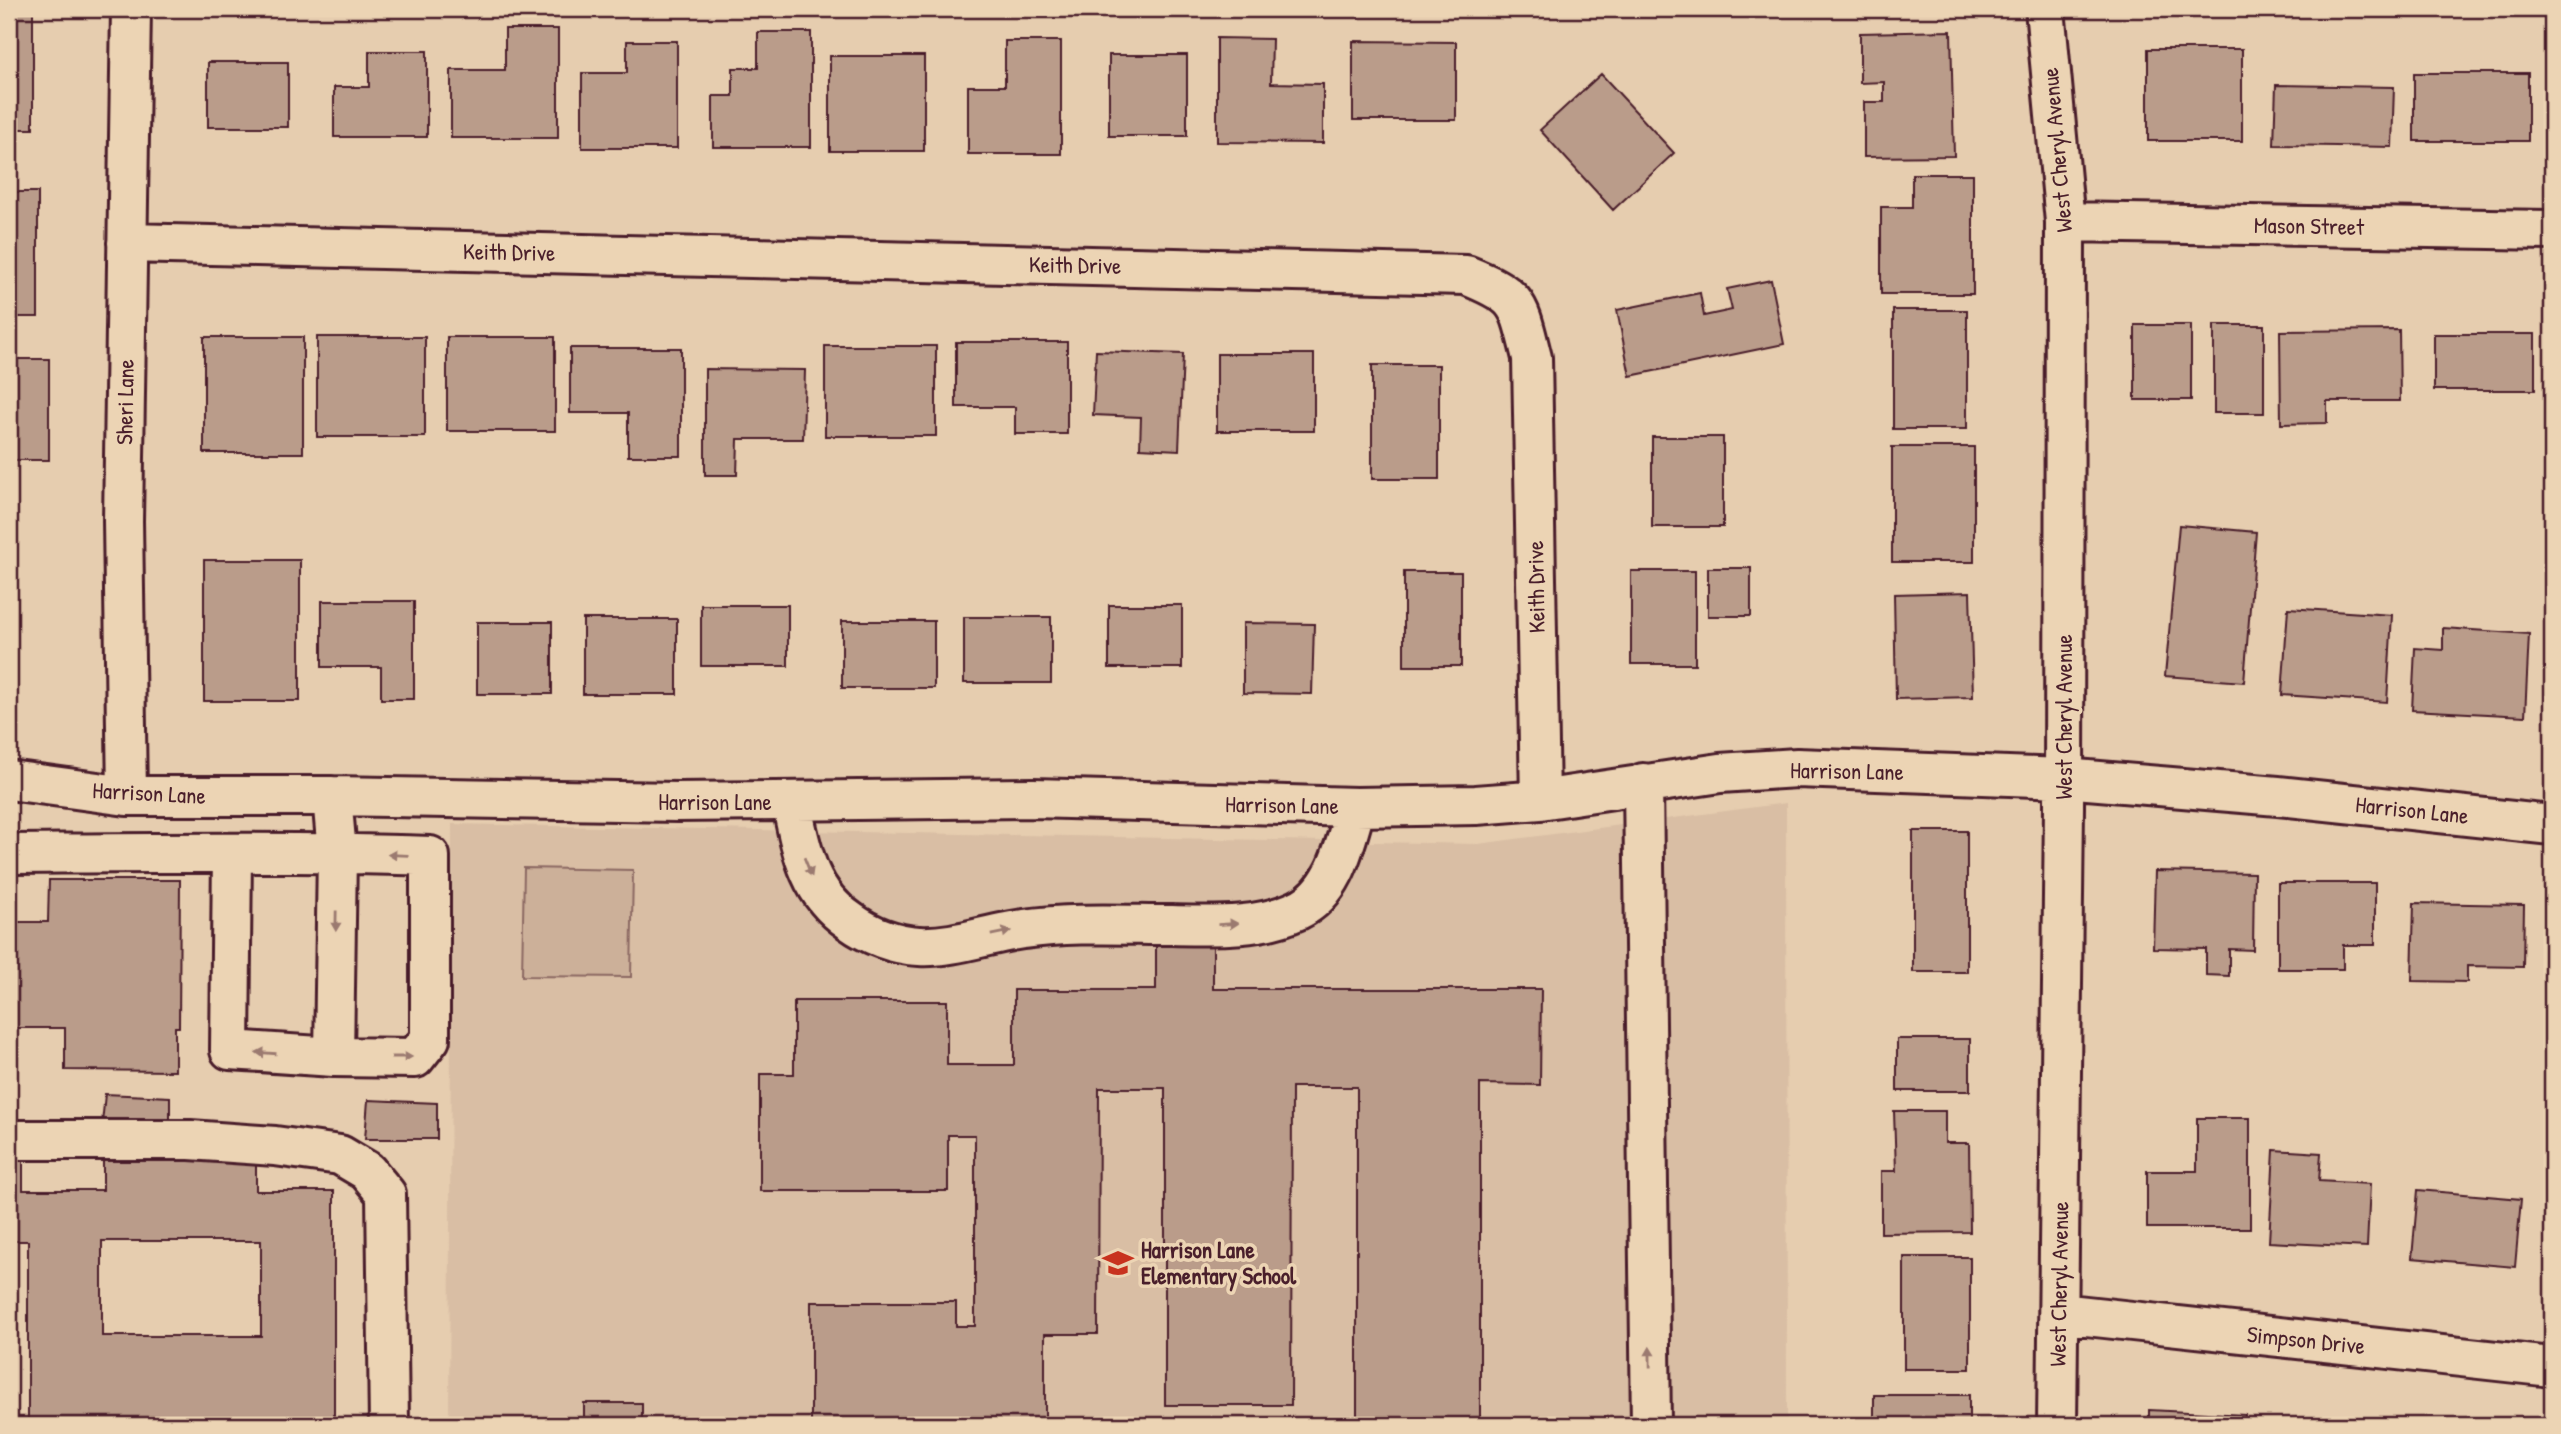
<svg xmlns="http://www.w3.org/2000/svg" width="2561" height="1434" font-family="'Patrick Hand',sans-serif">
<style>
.built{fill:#d9bea4}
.green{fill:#ccb099;stroke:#8b6862;stroke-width:2}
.building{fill:#ba9c8a;stroke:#4a1f2b;stroke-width:2;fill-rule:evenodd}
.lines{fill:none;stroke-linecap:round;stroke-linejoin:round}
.minor-casing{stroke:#4a1f2b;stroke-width:44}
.minor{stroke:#ecd4b4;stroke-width:38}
.oneway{fill:#9b7a70}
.labels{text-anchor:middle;stroke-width:7;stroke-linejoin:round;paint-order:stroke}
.street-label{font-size:23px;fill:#4a1f2b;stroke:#ecd4b4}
.poi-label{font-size:23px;font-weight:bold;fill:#4a1f2b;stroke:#ecd4b4;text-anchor:start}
</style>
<rect width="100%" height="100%" fill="#e6cdaf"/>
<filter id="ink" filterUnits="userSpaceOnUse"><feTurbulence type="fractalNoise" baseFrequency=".0143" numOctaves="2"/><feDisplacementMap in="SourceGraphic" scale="14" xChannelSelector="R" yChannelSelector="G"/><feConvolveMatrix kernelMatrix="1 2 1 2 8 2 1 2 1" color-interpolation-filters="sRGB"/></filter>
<g filter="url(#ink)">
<path class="built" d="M1786,803l1,622h-1338l3,-601 1026,20z"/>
<path class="green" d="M524,868l109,2 -2,107 -109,-1z"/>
<path class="building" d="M9,9h24v120h-24z
M505,29h53v109h-107v-68h54z
M1951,31l3,125 -90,1v-55h20v-20l-24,1v-50z
M758,32h53v115h-98v-51h20v-28h25z
M1217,38l55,1 -1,44 52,1v59l-106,-1z
M627,41h50v107h-95v-75h45z
M1005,41h56v113h-93v-68h37z
M1353,41l103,1v78h-103z
M2148,49h94v92h-94z
M369,51h58v86h-93v-50h35z
M1109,55h78v81h-78z
M830,56h94v95h-94z
M208,62h80v65h-80z
M2414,73h114v68h-114z
M1601,74l73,79 -61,57 -73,-80z
M2276,85l118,2 -2,60 -118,-2z
M1912,174h61v120h-92v-87h31z
M9,192h29v125h-29z
M1771,280l13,64 -154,32 -13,-66 83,-17 4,23 28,-6 -5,-21z
M1893,310h74v119h-74z
M2135,325h56v75h-56z
M2214,325h50v88h-50z
M2399,330l1,71h-73v22l-46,1 -1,-93z
M2434,334h101v56h-101z
M204,337h99v116h-99z
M317,337h108v100h-108z
M447,337h108v94h-108z
M956,342h111v92h-52v-27h-59z
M825,346h111v90h-111z
M570,348h111v108h-53v-43h-58z
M1096,351l87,3 -4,96 -39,-2 1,-31 -48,-2z
M1217,354h97v77h-97z
M9,359h40v101h-40z
M1372,365h67v114h-67z
M705,369l100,1 -2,69h-65l-1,36h-32z
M1652,437h71v90h-71z
M1892,447h82v115h-82z
M2179,525l77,7 -12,150 -79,-6z
M204,560h96v141h-96z
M1708,568h43v48h-43z
M1631,571h64v93h-64z
M1404,572h57v94h-57z
M1970,592l3,105 -77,2 -2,-105z
M322,601h92v98h-33v-32h-59z
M701,605h87v61h-87z
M1109,605h73v63h-73z
M2288,608l104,7 -5,87 -105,-7z
M964,617h87v66h-87z
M583,619h94v75h-94z
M842,621h92v67h-92z
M477,622h75v72h-75z
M1243,623l71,1 -2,70 -69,-1z
M2443,628l86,6 -4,82 -113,-6 3,-62 28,2z
M2551,650h1v71h-1z
M1913,831h54v141h-54z
M2155,871l99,2 -1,77 -24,-1v27l-23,-1v-26l-53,-1z
M49,880h131l-1,147h-4v44l-110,-1v-42h-56v-106h39z
M2278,883h97v62h-32v24h-65z
M2414,903l110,2 -1,62 -56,-1v16l-55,-1z
M2545,903h7v99h-7z
M1156,944h57v45h328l-1,96 -60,-1v341h-123v-338h-65l-1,318h-126v-317h-66l-1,246h-53v91h-234v-123h145v24h19v-191h-27v56h-188v-117h34v-73h153v64h67v-75h142z
M1897,1039h73v52h-73z
M105,1094l65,3v36h-69z
M368,1100l69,3v36h-72z
M1894,1111h51v32h24l1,89 -89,1v-62h15z
M2197,1118h53v110h-103v-57h50z
M2274,1150l47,3 -2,28 51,3 -3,63 -98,-5z
M103,1153h153v38h78v234h-306v-184h-19v-87h14v36h80zM102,1241h159v95h-159z
M2418,1190l103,9 -6,68 -103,-9z
M1904,1257h66v112h-66z
M1874,1395h95v30h-95z
M584,1403h58v22h-58z
M2149,1410l96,5v10h-96z"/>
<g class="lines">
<g class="minor-casing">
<path id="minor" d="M2045,9l20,213 -1,585 -7,618
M2065,222l487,8
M127,243l1339,32c55,22 52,28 66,83l8,442
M9,780l118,16h205l345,6 356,-4 323,9 120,-2 64,-5 180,-27 77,-5 267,10 214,18 274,29
M1643,783l8,642
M127,796l-4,-275 8,-512
M332,796l5,57 -3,204
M791,801c10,47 16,91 59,120 19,14 45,24 69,25 35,2 71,-13 105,-17 49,-7 99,-4 148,-4 42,1 88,3 126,-15 38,-18 47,-67 58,-103
M9,854c140,-1 281,-3 421,2v183l-15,19 -81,-1 -104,-7 2,-197
M9,1140h181l85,6 65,9 27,16 19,23 3,231
M2059,1313l493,54"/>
</g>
<use href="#minor" class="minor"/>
</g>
<defs><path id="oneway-solid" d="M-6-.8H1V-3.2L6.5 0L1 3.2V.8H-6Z" transform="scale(1.75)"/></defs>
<g class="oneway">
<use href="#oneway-solid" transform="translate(398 855) rotate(-178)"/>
<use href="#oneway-solid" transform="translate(808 867) rotate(68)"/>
<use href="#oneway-solid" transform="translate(336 921) rotate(91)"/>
<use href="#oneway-solid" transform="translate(1228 924) rotate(-3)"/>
<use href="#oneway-solid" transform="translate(1001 933) rotate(-11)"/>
<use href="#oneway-solid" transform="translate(266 1053) rotate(-176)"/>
<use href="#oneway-solid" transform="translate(402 1057)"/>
<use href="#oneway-solid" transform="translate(1650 1357) rotate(-91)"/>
</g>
</g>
<defs>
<g id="school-bare" transform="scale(2.415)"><path d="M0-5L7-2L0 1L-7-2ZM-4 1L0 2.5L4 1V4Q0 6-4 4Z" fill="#c8321e" stroke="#ecd4b4" stroke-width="2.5" paint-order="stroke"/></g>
</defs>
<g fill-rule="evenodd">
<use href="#school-bare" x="1118" y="1263"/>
</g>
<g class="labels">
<g class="street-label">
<text transform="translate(2057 150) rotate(-95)" y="8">West Cheryl Avenue</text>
<text transform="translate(2309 226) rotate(1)" y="8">Mason Street</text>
<text transform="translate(509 252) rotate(1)" y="8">Keith Drive</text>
<text transform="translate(1075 265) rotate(1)" y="8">Keith Drive</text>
<text transform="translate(125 402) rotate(-89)" y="8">Sheri Lane</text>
<text transform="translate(1536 587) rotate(-91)" y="8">Keith Drive</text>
<text transform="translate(2064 717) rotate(-90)" y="8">West Cheryl Avenue</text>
<text transform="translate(1847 771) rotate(1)" y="8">Harrison Lane</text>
<text transform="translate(149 793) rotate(3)" y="8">Harrison Lane</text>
<text x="715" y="810">Harrison Lane</text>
<text transform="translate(1282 805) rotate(1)" y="8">Harrison Lane</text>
<text transform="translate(2412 810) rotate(6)" y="8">Harrison Lane</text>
<text transform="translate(2059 1284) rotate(-89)" y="8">West Cheryl Avenue</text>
<text transform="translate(2306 1340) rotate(6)" y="8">Simpson Drive</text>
</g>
<g class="poi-label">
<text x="1141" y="1258">Harrison Lane<tspan x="1141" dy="26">Elementary School</tspan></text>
</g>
</g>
<rect width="2561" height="1434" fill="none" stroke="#ecd4b4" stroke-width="35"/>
<rect x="18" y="18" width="2526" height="1399" fill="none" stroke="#4a1f2b" stroke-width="2.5" filter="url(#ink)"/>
</svg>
